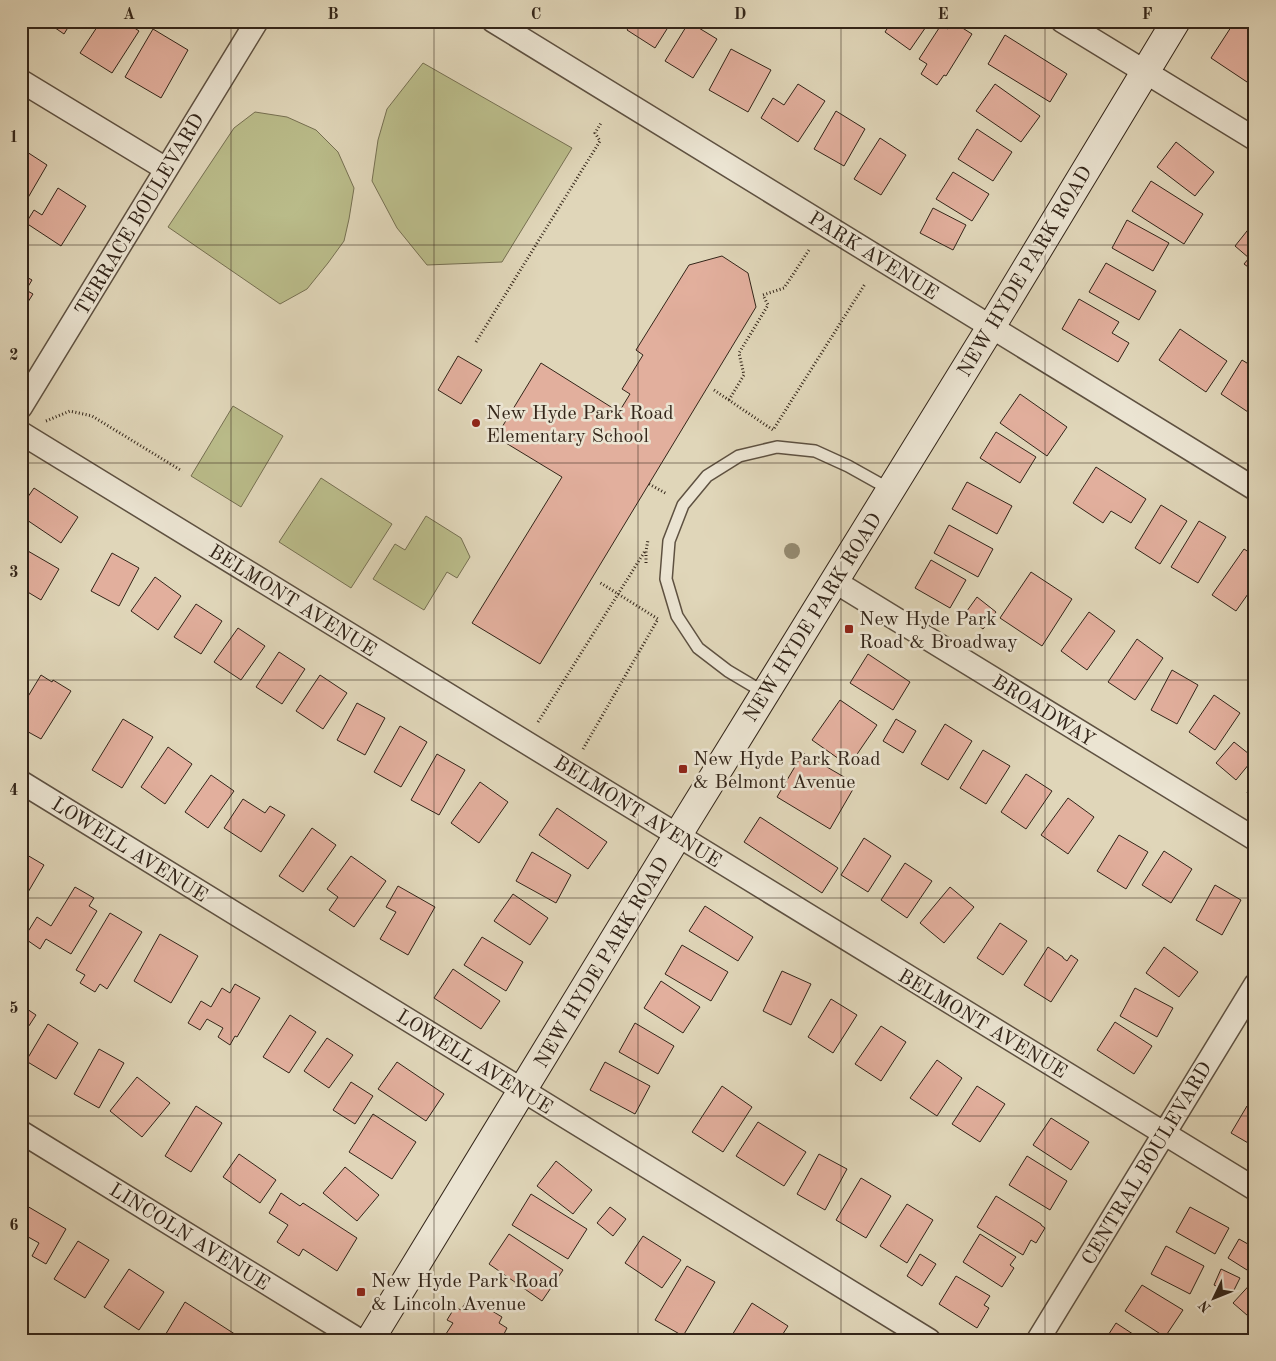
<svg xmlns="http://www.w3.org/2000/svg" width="1276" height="1361" font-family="'Old Standard TT',serif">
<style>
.green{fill:#babc8a;stroke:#767052}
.building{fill:#e2af9d;stroke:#332519}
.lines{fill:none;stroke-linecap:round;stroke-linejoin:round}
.service-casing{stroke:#5e5141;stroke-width:14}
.minor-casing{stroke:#5e5141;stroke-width:25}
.secondary-casing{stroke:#332519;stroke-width:30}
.path{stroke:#332519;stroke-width:3;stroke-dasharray:1 2.5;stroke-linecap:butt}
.service{stroke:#ebe4d2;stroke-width:11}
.minor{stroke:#ebe4d2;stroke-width:22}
.secondary{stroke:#ebe4d2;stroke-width:28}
.tree{fill:#948a70}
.grid{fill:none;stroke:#332519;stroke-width:1;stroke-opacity:0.55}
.poi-dot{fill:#8f2418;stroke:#ebe4d2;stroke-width:2}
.labels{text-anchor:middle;stroke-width:5;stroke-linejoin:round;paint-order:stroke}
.street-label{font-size:20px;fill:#332519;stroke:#ebe4d2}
.poi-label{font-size:20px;fill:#332519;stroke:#ebe4d2;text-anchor:start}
.neatline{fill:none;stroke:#332519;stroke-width:2}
.grid-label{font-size:16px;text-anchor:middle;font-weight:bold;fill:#332519}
</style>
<rect width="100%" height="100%" fill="#e0d6b9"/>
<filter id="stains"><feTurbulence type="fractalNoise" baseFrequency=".004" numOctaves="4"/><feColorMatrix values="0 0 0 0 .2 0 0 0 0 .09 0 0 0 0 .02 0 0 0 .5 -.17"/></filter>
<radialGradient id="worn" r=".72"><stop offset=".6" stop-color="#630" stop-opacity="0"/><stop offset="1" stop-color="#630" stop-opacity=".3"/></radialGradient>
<path class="green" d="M423,63l149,85 -70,114 -75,3 -30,-37 -25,-47 6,-41 9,-31z
M255,112l32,5 29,13 22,22 16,36 -5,31 -5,22 -16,22 -21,26 -27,15 -112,-77 66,-99z
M233,406l50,30 -42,71 -50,-31z
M321,478l71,46 -41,64 -72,-46z
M426,516l35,22 9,19 -13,21 -10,-6 -23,38 -51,-31 22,-35 10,6z"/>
<path class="building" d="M45,21h27l-8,13z
M101,21h23l15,10 -27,42 -32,-20z
M633,21h39l-17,27 -28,-18z
M892,21h38l-20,29 -25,-18z
M1235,21h5l15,10v40l-8,11 -36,-24z
M689,22l28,17 -24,39 -28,-17z
M953,22l19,12 -26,42 -2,-1 -7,10 -16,-11 6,-10 -8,-5 22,-34 7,4z
M153,29l35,21 -27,48 -36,-21z
M1005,35l62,39 -17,28 -62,-38z
M731,49l40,21 -23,42 -39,-22z
M798,84l27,17 -27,41 -37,-24 12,-20 11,7z
M995,84l45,32 -19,26 -45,-31z
M836,111l29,18 -21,37 -30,-17z
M977,129l35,23 -19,29 -35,-22z
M880,138l26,17 -25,40 -27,-16z
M1176,142l38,30 -19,24 -38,-29z
M27,152l20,13 -25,43 -1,-46z
M953,172l36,22 -17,27 -36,-22z
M1151,181l52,33 -19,30 -52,-33z
M58,188l28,18 -25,40 -35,-23 8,-13 8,5z
M933,208l33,17 -13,25 -33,-17z
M1127,220l42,23 -16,28 -41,-23z
M1255,221v51l-11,-8 5,-6 -14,-12z
M722,256l26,17 8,34 -216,357 -68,-41 90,-146 -66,-40 45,-74 78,49 11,-18 -8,-5 21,-34 -7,-5 53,-85z
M1106,263l50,28 -17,29 -50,-28z
M21,274l11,6 -6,10 7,4 -12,19z
M1079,299l40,23 -7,11 17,10 -11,19 -56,-33z
M1180,329l47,32 -21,31 -47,-32z
M458,356l24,14 -21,34 -23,-14z
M1242,360l13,8v33l-7,11 -27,-18z
M1020,394l47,33 -20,29 -47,-33z
M996,432l40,25 -16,26 -40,-25z
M1096,467l50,32 -15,24 -20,-12 -8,12 -30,-20z
M967,482l45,24 -15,28 -45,-25z
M34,488l44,29 -17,26 -40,-27v-9z
M1161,505l26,16 -27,43 -25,-16z
M1199,521l27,16 -28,46 -27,-16z
M949,525l44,24 -15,28 -44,-24z
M21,547l38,22 -18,31 -20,-12z
M1244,549l11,7v28l-19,27 -24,-16z
M112,553l27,15 -20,38 -28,-15z
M931,560l35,20 -16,28 -35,-20z
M1031,572l41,27 -30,47 -42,-28z
M155,577l26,19 -23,34 -27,-19z
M977,597l19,15 -13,17 -19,-14z
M196,604l26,17 -21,33 -27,-17z
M1089,612l26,19 -28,39 -26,-19z
M238,628l27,18 -24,34 -27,-18z
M1137,639l26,19 -28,42 -27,-18z
M279,652l26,17 -23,35 -26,-17z
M868,654l42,28 -17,28 -43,-27z
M1172,670l26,15 -21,39 -26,-14z
M41,675l11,7 1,-2 18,11 -30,48 -20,-11v-20z
M320,675l27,18 -24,36 -27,-18z
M1214,695l26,18 -25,37 -26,-18z
M840,700l37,25 -28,41 -37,-26z
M357,703l28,15 -20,37 -28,-15z
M123,719l30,18 -31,51 -30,-18z
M896,719l20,12 -13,22 -20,-12z
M945,724l27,17 -24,39 -27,-16z
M400,726l27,16 -26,45 -27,-15z
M1234,742l20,16 -18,22 -20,-17z
M168,747l24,17 -27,40 -24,-17z
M983,750l27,16 -24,38 -26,-16z
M803,753l53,31 -26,45 -53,-32z
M437,754l28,16 -26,45 -28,-15z
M1026,774l26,17 -26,38 -25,-17z
M211,775l23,16 -26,37 -23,-16z
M1255,778v19l-8,-4z
M480,782l28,20 -29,41 -28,-20z
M1068,798l26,19 -26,37 -27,-19z
M243,799l22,14 5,-7 15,9 -24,37 -37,-24z
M557,808l50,34 -19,27 -49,-34z
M760,817l78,51 -16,25 -78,-51z
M312,828l24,17 -33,47 -24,-16z
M1119,835l29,17 -22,37 -29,-18z
M864,838l27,18 -23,36 -27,-17z
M1164,851l28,18 -21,34 -29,-18z
M532,852l39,23 -15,28 -40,-22z
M27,855l17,10 -23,39v-46l1,-1 3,2z
M351,856l35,25 -32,46 -25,-17 9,-13 -11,-8z
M905,863l27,18 -25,37 -26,-18z
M1215,885l26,15 -19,35 -26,-15z
M398,886l37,21 -27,48 -28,-16 16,-27 -10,-5z
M75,887l19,11 -5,8 8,5 -26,43 -25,-15 -6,10 -16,-11 13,-21 14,9z
M950,887l24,20 -30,36 -24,-20z
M513,894l35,24 -18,27 -36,-24z
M705,906l48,31 -15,24 -49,-30z
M110,913l32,19 -35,57 -7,-5 -5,8 -15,-9 5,-8 -9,-5z
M1000,923l27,18 -24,34 -26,-17z
M160,934l38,22 -27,47 -37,-22z
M482,937l41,25 -17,29 -42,-26z
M682,945l46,27 -17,29 -46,-27z
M1048,947l15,10v1l4,3 4,-6 7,5 -27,42 -27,-17z
M1164,947l34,25 -19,25 -33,-24z
M453,969l47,32 -19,28 -47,-31z
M782,971l29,13 -20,41 -28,-14z
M661,981l39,26 -17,26 -39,-25z
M235,984l25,14 -23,39 -2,-1 -5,9 -12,-8 5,-9 -16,-9 -7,11 -12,-7 13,-22 10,6 11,-19 8,5z
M1135,988l38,20 -16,29 -37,-21z
M831,999l26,16 -24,38 -25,-16z
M21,1005l15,10 -15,23z
M290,1015l26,17 -27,41 -26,-16z
M1115,1022l37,24 -18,28 -37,-24z
M635,1023l39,23 -16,28 -39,-22z
M48,1024l30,19 -22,36 -30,-18z
M881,1026l25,16 -25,39 -26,-17z
M327,1038l26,17 -24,33 -25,-17z
M99,1049l25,14 -25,45 -25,-14z
M937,1060l25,18 -25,38 -27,-18z
M397,1062l47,32 -18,27 -48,-32z
M605,1062l45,24 -15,28 -45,-24z
M137,1077l33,26 -28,34 -32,-26z
M351,1082l22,14 -18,28 -22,-14z
M722,1086l30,21 -29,45 -31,-20z
M977,1086l28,18 -25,38 -28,-18z
M196,1106l26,17 -31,49 -26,-16z
M1247,1106l8,5v36l-24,-14z
M373,1114l43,28 -24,37 -43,-27z
M1051,1118l38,24 -18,28 -38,-25z
M758,1122l48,30 -22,34 -48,-30z
M239,1154l37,26 -16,23 -37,-26z
M819,1154l28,15 -22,41 -28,-16z
M1027,1156l40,25 -17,29 -41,-25z
M556,1161l36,29 -19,24 -36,-28z
M345,1167l34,28 -22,26 -34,-28z
M861,1178l30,18 -25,42 -30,-18z
M281,1193l19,13 3,-3 54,35 -20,33 -34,-22 -4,7 -22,-14 11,-17 -19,-12z
M531,1194l56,35 -19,30 -56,-34z
M996,1196l45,28v1l4,3 -9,15 -5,-3 -8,15 -46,-28z
M907,1204l26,16 -26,43 -27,-17z
M27,1206l39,23 -20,35 -14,-8 7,-13 -18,-10v-17z
M610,1207l16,12 -13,17 -16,-13z
M1190,1207l39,21 -14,26 -39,-22z
M509,1234l54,36 -21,31 -53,-37z
M980,1234l36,23 -6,8 4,3 -12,19 -39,-25z
M643,1236l38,24 -19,28 -37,-25z
M1239,1239l16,9v10l-8,12 -19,-12z
M78,1241l31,19 -24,38 -31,-19z
M1166,1246l38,20 -14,28 -39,-20z
M920,1254l16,10 -14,22 -15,-10z
M687,1266l28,16 -32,54 -28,-16z
M129,1269l35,23 -25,38 -35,-23z
M1221,1269l19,9 -8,16 -18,-9z
M956,1276l34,20 -6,9 5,3 -12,20 -38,-24z
M1255,1279v43l-22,-19z
M1142,1285l41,25 -18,27 -40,-26z
M469,1297l33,20 -3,6 8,5 -4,8 6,4h-61l-4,-3 9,-14 -6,-3 8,-13 6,3z
M185,1302l59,38h-75l-5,-3z
M752,1303l36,23 -9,14h-50z
M1116,1323l26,17h-37z"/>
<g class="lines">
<g class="service-casing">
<path id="service" d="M765,693l-37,-22 -30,-23 -21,-32 -11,-37 3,-38 14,-36 24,-29 32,-20 38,-9 38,4 33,15 43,24"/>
</g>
<g class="minor-casing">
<path id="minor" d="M493,21l762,468
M1062,21l193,118
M21,81l145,88
M21,407l236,-386
M21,433l1234,756
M834,581l421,258
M21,782l908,558
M21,1132l338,208
M1038,1340l217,-355"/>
</g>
<g class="secondary-casing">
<path id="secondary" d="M370,1340l317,-520 304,-493 185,-306"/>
</g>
<path class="path" d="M476,342l124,-201 -5,-8 6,-10
M714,390l59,40 92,-146
M729,400l15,-25 -5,-22 29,-48 -5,-10 21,-7 25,-38
M46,421l24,-10 22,5 90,55
M649,484l18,10
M646,563v-12l2,-11
M538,722l107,-171
M583,749l75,-130 -59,-37"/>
<use href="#service" class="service"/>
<use href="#minor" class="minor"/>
<use href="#secondary" class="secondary"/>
</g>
<circle class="tree" cx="792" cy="551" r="8"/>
<path class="grid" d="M231,21v1319M434,21v1319M638,21v1319M841,21v1319M1045,21v1319M21,245h1234M21,463h1234M21,680h1234M21,898h1234M21,1116h1234"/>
<g class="poi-dot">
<circle cx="476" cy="423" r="5"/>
<rect x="844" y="624" width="10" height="10" rx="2.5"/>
<rect x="678" y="764" width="10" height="10" rx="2.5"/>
<rect x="356" y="1287" width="10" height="10" rx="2.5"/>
</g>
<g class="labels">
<g class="street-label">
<text transform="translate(139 214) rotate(-59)" y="7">TERRACE BOULEVARD</text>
<text transform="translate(874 255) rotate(32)" y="7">PARK AVENUE</text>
<text transform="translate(1024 271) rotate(-59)" y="7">NEW HYDE PARK ROAD</text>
<text transform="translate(293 600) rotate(32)" y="7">BELMONT AVENUE</text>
<text transform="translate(812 617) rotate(-58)" y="7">NEW HYDE PARK ROAD</text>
<text transform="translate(1044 710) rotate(32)" y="7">BROADWAY</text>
<text transform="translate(638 811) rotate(32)" y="7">BELMONT AVENUE</text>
<text transform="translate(130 849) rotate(32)" y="7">LOWELL AVENUE</text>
<text transform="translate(601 962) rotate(-59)" y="7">NEW HYDE PARK ROAD</text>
<text transform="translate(983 1023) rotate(31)" y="7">BELMONT AVENUE</text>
<text transform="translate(475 1061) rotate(32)" y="7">LOWELL AVENUE</text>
<text transform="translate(1146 1163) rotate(-59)" y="7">CENTRAL BOULEVARD</text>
<text transform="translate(190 1236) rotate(32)" y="7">LINCOLN AVENUE</text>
</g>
<g class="poi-label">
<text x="486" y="419">New Hyde Park Road<tspan x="486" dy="23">Elementary School</tspan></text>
<text x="859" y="625">New Hyde Park<tspan x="859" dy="23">Road &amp; Broadway</tspan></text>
<text x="693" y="765">New Hyde Park Road<tspan x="693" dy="23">&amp; Belmont Avenue</tspan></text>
<text x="371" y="1287">New Hyde Park Road<tspan x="371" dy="23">&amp; Lincoln Avenue</tspan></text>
</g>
</g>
<rect width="1276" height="1361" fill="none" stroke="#e0d6b9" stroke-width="55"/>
<g transform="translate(1214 1298) rotate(227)" stroke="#ebe4d2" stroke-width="4" paint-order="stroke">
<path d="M0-4L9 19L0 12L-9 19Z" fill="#332519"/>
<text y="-8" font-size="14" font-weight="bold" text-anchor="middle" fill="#332519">N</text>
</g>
<rect x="28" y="28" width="1220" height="1306" class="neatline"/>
<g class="grid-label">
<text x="129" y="19">A</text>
<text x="333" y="19">B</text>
<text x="536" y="19">C</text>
<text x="740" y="19">D</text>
<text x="943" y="19">E</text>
<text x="1147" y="19">F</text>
<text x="14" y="142">1</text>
<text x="14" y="360">2</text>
<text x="14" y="577">3</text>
<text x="14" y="795">4</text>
<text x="14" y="1013">5</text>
<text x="14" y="1230">6</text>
</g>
<rect width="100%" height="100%" filter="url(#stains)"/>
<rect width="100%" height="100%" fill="url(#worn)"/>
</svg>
